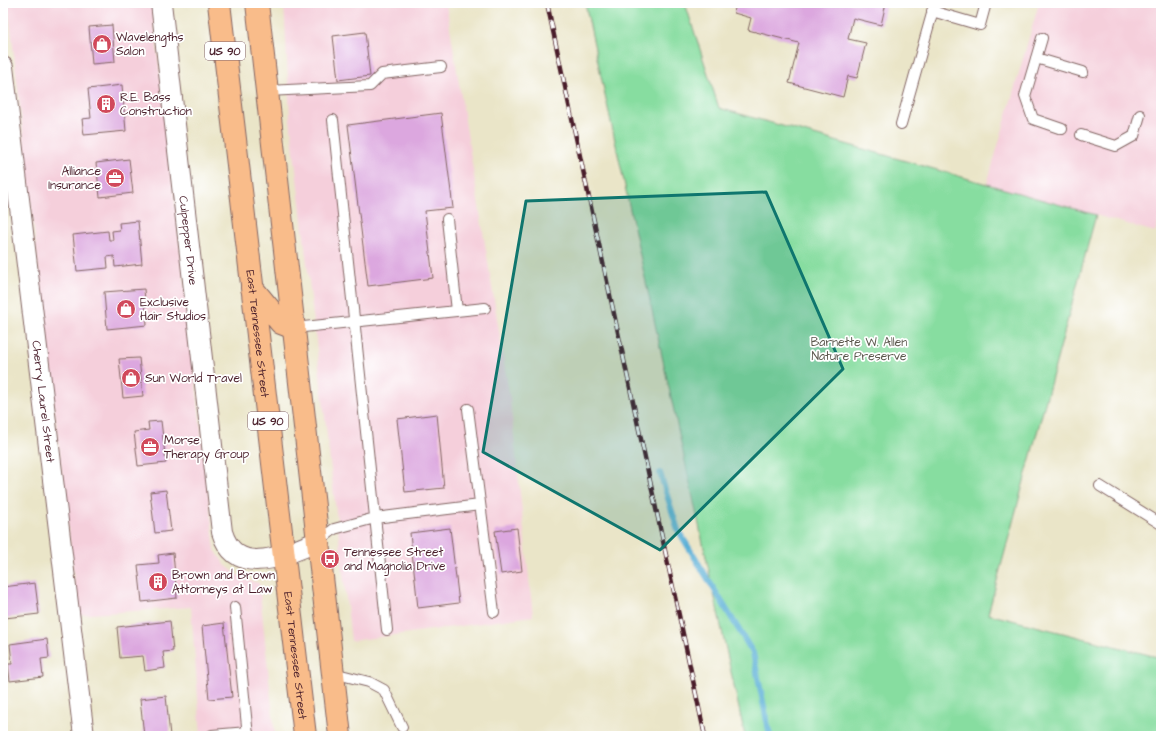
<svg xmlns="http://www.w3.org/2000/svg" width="1164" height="739" font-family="'Architects Daughter',sans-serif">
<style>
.built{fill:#f5cfdb}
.green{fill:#87dda0;stroke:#687e66}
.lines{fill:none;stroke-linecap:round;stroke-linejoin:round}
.stream{stroke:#59afd6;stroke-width:6}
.building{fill:#dca7df}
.lane-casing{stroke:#826462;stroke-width:12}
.street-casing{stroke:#826462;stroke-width:22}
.primary-casing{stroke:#826462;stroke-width:24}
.lane{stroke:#fff;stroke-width:10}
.street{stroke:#fff;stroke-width:20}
.primary{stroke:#f9bc8a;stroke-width:22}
.rail-casing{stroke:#4a1f2b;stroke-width:4.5}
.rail{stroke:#fff;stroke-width:3;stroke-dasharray:9;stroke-linecap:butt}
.marked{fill:#0f766e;fill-opacity:0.2;stroke:#0f766e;stroke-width:3;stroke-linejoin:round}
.labels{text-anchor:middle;stroke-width:3.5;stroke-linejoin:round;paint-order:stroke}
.shield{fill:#fff;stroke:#80626b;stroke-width:1}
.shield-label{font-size:11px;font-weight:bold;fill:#4a1f2b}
.poi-label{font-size:12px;fill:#4a1f2b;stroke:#fff;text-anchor:start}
.street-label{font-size:12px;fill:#4a1f2b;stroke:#fff}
.park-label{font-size:12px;fill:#5c584e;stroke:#fff}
</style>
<rect width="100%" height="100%" fill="#fff"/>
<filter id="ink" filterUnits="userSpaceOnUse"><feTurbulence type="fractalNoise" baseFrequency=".025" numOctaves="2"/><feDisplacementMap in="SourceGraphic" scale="8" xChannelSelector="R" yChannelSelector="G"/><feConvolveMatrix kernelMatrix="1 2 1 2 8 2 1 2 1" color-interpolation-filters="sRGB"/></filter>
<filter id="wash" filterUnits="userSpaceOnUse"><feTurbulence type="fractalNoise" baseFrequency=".012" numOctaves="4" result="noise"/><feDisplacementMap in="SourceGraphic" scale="16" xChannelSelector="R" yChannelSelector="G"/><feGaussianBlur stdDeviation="0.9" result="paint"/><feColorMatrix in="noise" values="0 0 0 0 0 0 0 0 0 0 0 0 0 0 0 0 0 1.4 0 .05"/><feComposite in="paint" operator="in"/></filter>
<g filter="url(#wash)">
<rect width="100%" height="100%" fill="#eae5c8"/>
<path class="built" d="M8,3h144l63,547 10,15 18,14 16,4 16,153h-74l-10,-129 -113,8z
M284,3h162l64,395 23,218 -182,25 -61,-523z
M1039,3h122v211l-6,18 -168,-48z"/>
<path class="green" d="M585,3h100l34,105 377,107 -108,399 173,44v78h-416z"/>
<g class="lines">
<path class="stream" d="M660,473l18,57 75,123 17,83"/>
</g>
<g id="blocks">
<path class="building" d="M736,3h150l-5,22 -28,-7 -5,21 18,4 -9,35 -9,-2 -5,21 -54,-14 10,-40 -51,-13 3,-12 -17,-5z
M112,25l3,37 -23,2 -3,-37z
M365,32l5,44 -32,4 -5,-44z
M122,85l4,46 -42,4 -2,-16 9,-1 -3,-29z
M441,113l12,95 -28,3 8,67 -65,8 -20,-161z
M129,159l4,34 -33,4 -4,-34z
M138,221l4,43 -27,3 -1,-11 -7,1 1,11 -31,3 -4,-36 35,-4 1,9h4l-1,-9 8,-1 -1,-7z
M144,289l3,36 -40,4 -3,-37z
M139,358l4,38 -20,2 -4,-39z
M437,414l7,74 -39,4 -8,-73z
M161,421l5,42 -28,3 -4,-34 15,-2 -1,-8z
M166,490l5,41 -16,2 -5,-41z
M450,528l9,75 -41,5 -8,-75z
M517,528l5,43 -21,3 -6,-43z
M173,553l4,45 -35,4 -4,-37 21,-2 -1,-8z
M35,583l4,31 -34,4 -2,-31z
M170,621l3,30 -10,1 2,16 -20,3 -2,-15 -23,2 -3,-31z
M224,623l8,74 -23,2 -7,-73z
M47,639l2,19 -8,1 2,18 -33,4 -2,-17h4l-2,-20z
M166,696l4,40h-26l-4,-37z"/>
</g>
</g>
<g filter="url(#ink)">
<use href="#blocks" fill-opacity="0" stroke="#826462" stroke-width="1"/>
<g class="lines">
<g class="lane-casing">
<path id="lane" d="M932,11l48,14 6,-22
M1042,38l-17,58 8,23 29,10
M1036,58l47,14
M267,91l103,-5 12,-12 59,-7
M333,120l54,510
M901,124l34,-121
M1081,135l35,11 18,-10 6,-21
M447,219l10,92
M294,328l191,-20
M468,409l26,203
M1100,486l61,38
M319,541l15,-12 41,-11 105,-13
M235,607l13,129
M333,673l36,9 15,8 18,37
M212,735l36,-3"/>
</g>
<g class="street-casing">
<g id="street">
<path id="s1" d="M161,3l61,529c15,49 66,21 97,9"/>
<path id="s2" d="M3,67l81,669"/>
</g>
</g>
<g class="primary-casing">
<g id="primary">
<path id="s3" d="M219,3l86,733"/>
<path d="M257,3l83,733"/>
<path d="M252,288l29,35 13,5"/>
</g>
</g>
<use href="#lane" class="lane"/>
<use href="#street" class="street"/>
<use href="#primary" class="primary"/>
<g class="rail-casing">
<path id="rail" d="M547,3l158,733"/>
</g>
<use href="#rail" class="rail"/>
</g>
</g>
<path class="marked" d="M766,192l77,177 -183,181 -177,-98 43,-251z"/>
<defs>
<g id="shop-disc" transform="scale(1)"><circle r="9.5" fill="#d1495b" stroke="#fff"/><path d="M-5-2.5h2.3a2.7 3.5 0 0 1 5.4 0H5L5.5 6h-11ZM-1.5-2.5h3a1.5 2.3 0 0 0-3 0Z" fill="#fff"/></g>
<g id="building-disc" transform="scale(1)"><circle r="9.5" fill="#d1495b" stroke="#fff"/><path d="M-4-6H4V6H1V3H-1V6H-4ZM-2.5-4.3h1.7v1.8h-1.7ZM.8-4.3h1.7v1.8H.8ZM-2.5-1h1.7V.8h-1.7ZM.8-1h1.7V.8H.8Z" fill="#fff"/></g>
<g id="office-disc" transform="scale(1)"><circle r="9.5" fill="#d1495b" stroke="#fff"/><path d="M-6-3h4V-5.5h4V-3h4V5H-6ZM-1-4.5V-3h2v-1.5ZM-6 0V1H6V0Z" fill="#fff"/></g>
<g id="bus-disc" transform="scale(1)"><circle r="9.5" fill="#d1495b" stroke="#fff"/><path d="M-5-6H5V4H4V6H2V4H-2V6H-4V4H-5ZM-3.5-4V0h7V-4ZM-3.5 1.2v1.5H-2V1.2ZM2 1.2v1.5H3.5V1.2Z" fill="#fff"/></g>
</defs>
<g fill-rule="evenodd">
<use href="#shop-disc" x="102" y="44"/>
<use href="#building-disc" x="106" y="104"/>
<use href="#office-disc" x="115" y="178"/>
<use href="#shop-disc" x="126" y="309"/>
<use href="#shop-disc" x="131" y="378"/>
<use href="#office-disc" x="150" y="447"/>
<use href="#bus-disc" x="330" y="559"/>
<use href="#building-disc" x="158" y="582"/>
</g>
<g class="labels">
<g class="shield">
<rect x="205" y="42" width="40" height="18" rx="3"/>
<rect x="248" y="412" width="40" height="18" rx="3"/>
</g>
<g class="shield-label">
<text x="225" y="55">US 90</text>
<text x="268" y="425">US 90</text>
</g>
<g class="poi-label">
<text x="116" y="41">Wavelengths<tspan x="116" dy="14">Salon</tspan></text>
<text x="120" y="101">R.E. Bass<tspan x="120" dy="14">Construction</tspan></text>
<text x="101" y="175" text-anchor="end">Alliance<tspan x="101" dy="14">Insurance</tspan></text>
<text x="140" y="306">Exclusive<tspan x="140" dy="14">Hair Studios</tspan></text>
<text x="145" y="382">Sun World Travel</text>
<text x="164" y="444">Morse<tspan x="164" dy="14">Therapy Group</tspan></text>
<text x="344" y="556">Tennessee Street<tspan x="344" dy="14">and Magnolia Drive</tspan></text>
<text x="172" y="579">Brown and Brown<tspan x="172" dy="14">Attorneys at Law</tspan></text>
</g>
<g class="street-label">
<text dy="4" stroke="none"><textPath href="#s1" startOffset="239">Culpepper Drive</textPath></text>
<text dy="4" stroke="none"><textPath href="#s3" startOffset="333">East Tennessee Street</textPath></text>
<text dy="4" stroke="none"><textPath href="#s2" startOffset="337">Cherry Laurel Street</textPath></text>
<text dy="4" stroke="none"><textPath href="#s3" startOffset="657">East Tennessee Street</textPath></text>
</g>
<g class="park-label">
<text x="859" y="346">Barnette W. Allen<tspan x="859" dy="14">Nature Preserve</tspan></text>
</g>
</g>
<rect width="1164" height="739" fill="none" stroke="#fff" stroke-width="16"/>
</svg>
